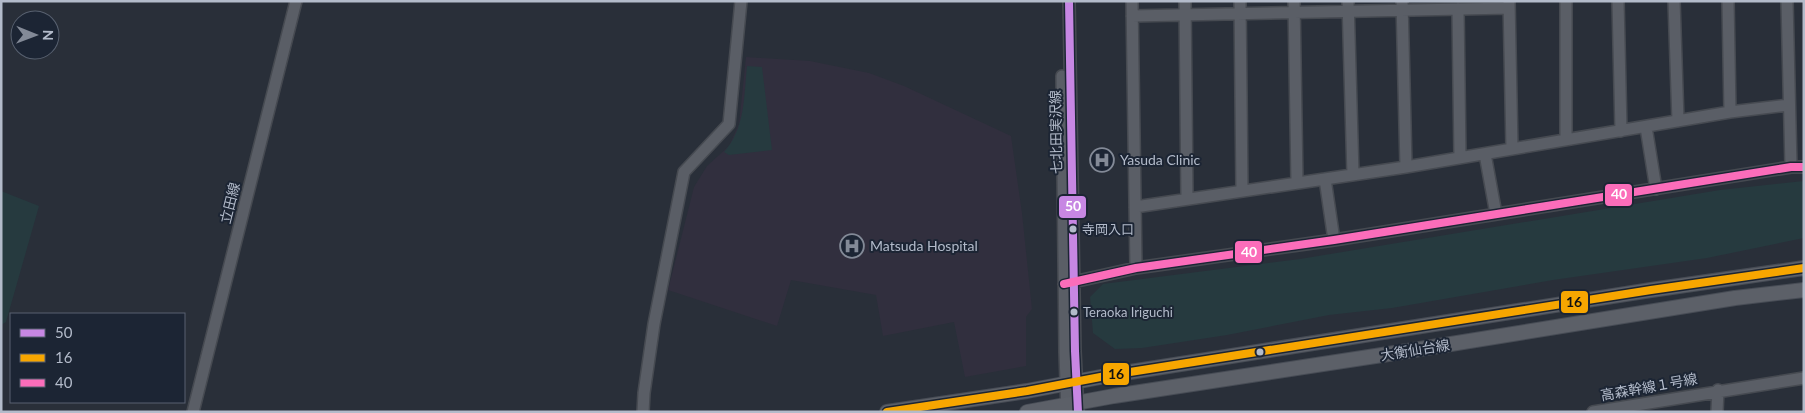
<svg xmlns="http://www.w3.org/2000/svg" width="1805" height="413" font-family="Lato,'Noto Sans JP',sans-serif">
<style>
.medical{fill:#312f3e}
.green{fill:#263a3f}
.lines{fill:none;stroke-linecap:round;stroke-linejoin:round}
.minor-casing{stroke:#464a51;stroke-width:14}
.major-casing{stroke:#474c55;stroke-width:16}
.minor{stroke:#5a5e66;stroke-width:11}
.major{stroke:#5c6068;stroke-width:14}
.bus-1-casing{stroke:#1c2534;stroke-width:11}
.bus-2-casing{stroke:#1c2534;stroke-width:11}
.bus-3-casing{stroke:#1c2534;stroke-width:11}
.bus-1{stroke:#c787e3;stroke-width:8}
.bus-2{stroke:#f7a600;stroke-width:8}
.bus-3{stroke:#fb6dba;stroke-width:8}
.bus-dot{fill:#b3bbca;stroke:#1c2534;stroke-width:2}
.labels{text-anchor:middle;stroke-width:4;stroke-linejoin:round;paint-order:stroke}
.bus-label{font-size:13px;fill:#b3bbca;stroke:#1c2534;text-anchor:start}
.street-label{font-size:14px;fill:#b3bbca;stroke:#1c2534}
.poi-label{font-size:14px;fill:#b3bbca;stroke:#1c2534;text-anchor:start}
.line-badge{stroke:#1c2534;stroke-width:2}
.badge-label{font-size:14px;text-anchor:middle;font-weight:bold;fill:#fff}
.pale-badge-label{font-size:14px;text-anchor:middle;font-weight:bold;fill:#111}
</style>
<rect width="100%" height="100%" fill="#292f39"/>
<path class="medical" d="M746,57l64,4 59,12 35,13 107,50 11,77 10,96 -6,8v49l-61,11 -11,-55 -71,14 -7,-41 -85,-15 -14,46 -109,-36 26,-103 13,-21 22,-20 10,-22z"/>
<path class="green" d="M747,66l15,1 10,83 -43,5 -5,-3c21,-23 20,-56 23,-86z
M1804,181v57l-97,20 -154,22 -161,28 -63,7 -102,20 -85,13 -27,1 -22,-16 -3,-36 13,-13 197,-25 420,-69z
M1,191l38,15 -33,116 -5,3z"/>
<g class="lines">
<g class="minor-casing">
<path id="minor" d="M1069,1l6,350 3,61
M1132,1l4,267
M1185,1l2,198
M1240,1l2,190
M1294,1l3,182
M1348,1l5,174
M1402,1l4,166
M1509,1l3,148
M1566,1v138
M1618,1l3,130
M1674,1l4,120
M1728,1l2,111
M1787,1l4,166
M1458,9l2,149
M1132,16l377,-8
M1062,76l3,276 2,60
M1646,127l10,62
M1485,154l11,60
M1325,179l9,61
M1135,207l271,-40 324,-55 59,-7
M1064,284l72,-16 198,-28 457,-73h13
M193,412l103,-411
M643,412l1,-19 10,-69 30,-152 45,-48 12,-123
M1593,412l211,-34
M1717,412l1,-22"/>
</g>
<g class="major-casing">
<path id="major" d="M887,412l140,-21 84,-16 540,-85 153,-22
M1027,412l87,-16 281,-43 340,-55 69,-8"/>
</g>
<use href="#minor" class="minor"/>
<use href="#major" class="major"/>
<g class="bus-1-casing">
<path id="bus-1" d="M1069,1l6,350 3,61"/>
</g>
<g class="bus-2-casing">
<path id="bus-2" d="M887,412l140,-21 84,-16 540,-85 153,-22"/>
</g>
<g class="bus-3-casing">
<path id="bus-3" d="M1064,284l72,-16 198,-28 457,-73h13"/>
</g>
<use href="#bus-1" class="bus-1"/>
<use href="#bus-2" class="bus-2"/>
<use href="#bus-3" class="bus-3"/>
</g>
<defs>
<g id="hospital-ring" transform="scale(1.25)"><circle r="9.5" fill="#1c2534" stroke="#838a97" stroke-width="1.5"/><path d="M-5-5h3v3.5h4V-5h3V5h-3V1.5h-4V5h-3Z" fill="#838a97"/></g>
</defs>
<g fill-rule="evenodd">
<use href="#hospital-ring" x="1102" y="160"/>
<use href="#hospital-ring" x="852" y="246"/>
</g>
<g class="bus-dot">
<circle cx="1073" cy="229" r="4.5"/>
<circle cx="1074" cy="312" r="4.5"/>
<circle cx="1260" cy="352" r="4.5"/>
</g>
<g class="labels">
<g class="bus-label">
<text x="1082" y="234">寺岡入口</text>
<text x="1083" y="317">Teraoka Iriguchi</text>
</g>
<g class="street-label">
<text transform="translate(1056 132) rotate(-91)" y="5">七北田実沢線</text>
<text transform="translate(230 203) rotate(-76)" y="5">立田線</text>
<text transform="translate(1415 350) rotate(-9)" y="5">大衡仙台線</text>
<text transform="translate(1649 387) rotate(-10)" y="5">高森幹線１号線</text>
</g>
<g class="poi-label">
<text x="1120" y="165">Yasuda Clinic</text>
<text x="870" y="251">Matsuda Hospital</text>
</g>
</g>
<g class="line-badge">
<rect x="1604" y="183" width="29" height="24" rx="5" fill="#fb6dba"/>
<rect x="1058" y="195" width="29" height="24" rx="5" fill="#c787e3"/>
<rect x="1234" y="240" width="29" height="24" rx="5" fill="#fb6dba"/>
<rect x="1560" y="290" width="29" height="24" rx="5" fill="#f7a600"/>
<rect x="1102" y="362" width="28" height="24" rx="5" fill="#f7a600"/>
</g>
<g class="badge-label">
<text x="1619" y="199">40</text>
<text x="1073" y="211">50</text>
<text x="1249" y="257">40</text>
</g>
<g class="pale-badge-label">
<text x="1574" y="307">16</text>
<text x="1116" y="379">16</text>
</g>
<rect width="1805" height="413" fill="none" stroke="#b3bbca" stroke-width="5"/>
<rect x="10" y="313" width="175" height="90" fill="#1c2534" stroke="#586170"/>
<rect x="20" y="329" width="25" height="8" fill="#c787e3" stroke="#586170"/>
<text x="55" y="338" font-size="15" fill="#b3bbca">50</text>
<rect x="20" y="354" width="25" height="8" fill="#f7a600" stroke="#586170"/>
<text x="55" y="363" font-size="15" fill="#b3bbca">16</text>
<rect x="20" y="379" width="25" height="8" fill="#fb6dba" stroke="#586170"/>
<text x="55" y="388" font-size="15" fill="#b3bbca">40</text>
<g transform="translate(35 35) rotate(91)"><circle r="24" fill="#1c2534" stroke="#586170"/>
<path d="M0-4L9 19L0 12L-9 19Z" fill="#838a97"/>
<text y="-8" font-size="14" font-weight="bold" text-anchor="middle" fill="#b3bbca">N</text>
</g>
</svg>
